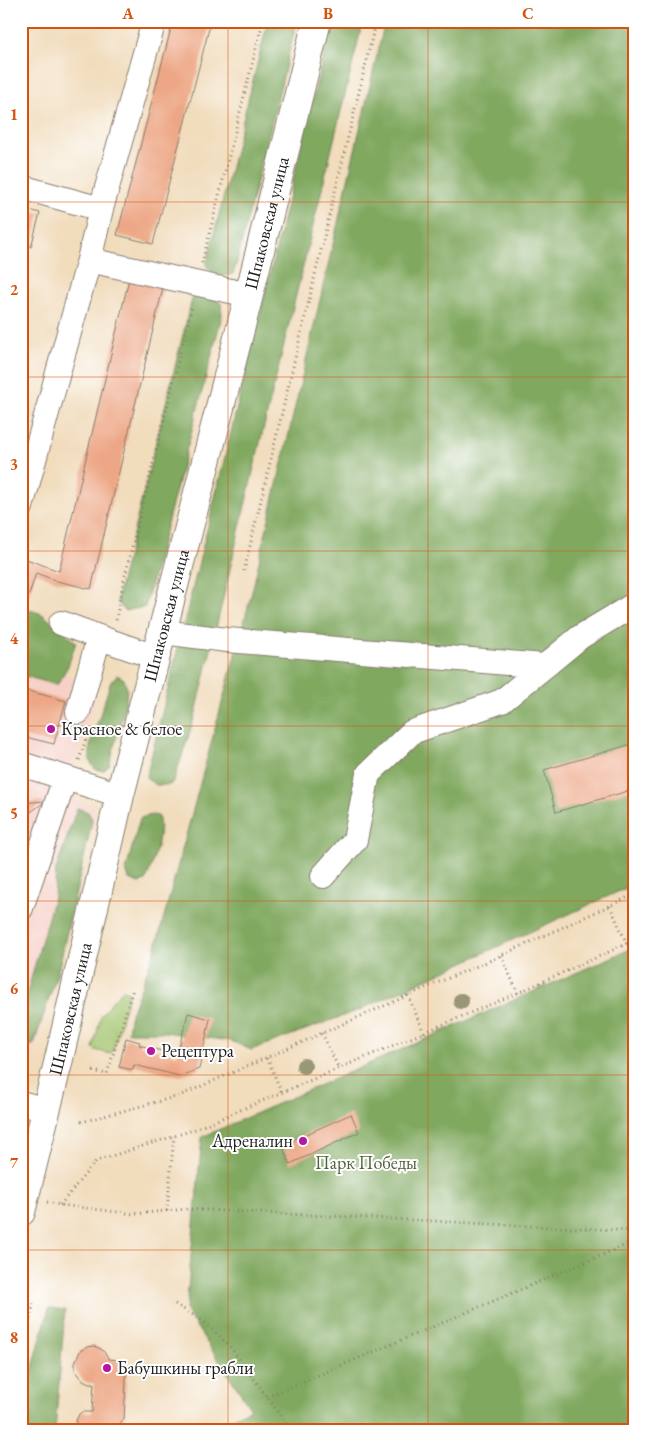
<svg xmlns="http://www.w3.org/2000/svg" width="656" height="1452" font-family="'EB Garamond',serif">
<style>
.built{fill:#f7d1c8}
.green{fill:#a1c26a;stroke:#5e6f43}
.forest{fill:#80a85e;stroke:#4e623d}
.building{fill:#eda786}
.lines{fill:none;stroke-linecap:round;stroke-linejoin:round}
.minor-casing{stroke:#867c6c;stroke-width:26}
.major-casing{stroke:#867c6c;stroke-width:30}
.path{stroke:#867c6c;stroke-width:3;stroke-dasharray:1 4;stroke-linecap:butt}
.minor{stroke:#fff;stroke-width:24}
.major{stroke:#fff;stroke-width:28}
.tree{fill:#999775}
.grid{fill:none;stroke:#d4530e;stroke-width:1;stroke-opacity:0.55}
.poi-dot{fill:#b5179e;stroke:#fff;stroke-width:2}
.labels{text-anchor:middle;stroke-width:4;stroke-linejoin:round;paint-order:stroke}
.street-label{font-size:18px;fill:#1c1c1c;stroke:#fff}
.poi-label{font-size:18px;fill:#1c1c1c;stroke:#fff;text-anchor:start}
.park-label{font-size:18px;fill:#515e3b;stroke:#fff}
.neatline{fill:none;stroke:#d4530e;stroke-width:2}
.grid-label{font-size:16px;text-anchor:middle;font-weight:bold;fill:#d4530e}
</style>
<rect width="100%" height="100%" fill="#fff"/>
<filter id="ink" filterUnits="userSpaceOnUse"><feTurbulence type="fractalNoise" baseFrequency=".02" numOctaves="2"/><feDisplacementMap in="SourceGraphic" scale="10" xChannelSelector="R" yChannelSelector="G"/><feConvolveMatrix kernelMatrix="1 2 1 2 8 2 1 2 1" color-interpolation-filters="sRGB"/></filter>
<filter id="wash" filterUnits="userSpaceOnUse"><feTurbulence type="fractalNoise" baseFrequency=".0096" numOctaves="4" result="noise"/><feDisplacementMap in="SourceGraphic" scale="20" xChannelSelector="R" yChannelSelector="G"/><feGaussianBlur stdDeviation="1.12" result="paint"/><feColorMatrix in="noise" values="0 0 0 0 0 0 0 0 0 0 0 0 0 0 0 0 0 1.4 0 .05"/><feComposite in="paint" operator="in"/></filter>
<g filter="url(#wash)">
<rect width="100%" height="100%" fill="#f1dcbc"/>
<path class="built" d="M21,660l78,27 -35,109 28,10 4,8 -54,215 -10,28 -11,8z"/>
<path class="green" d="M123,990l6,2 -16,59 -3,3 -15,-4 -2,-2 8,-32 13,-17z"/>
<path class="forest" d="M268,21h29l-61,244 -3,9c-15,4 -16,2 -27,-8z
M332,21h31l-106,434 -61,258 -22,67 -4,5h-14l-10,-7z
M385,21h250v863l-276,126 -108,40 -20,-9 -67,-9h-36l2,-15 25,-67 96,-354z
M201,296l13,3 7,4 1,13 -77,291 -20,4 -8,-9 1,-8 74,-295z
M21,607l21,7 34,28 -8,24 -11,19 -36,-10z
M117,675l7,4 3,11 -2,16 -16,60 -6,5 -8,-2 -5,-8v-15l21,-65z
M77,808l11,4 4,7 -4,21 -30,131 -24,73 -11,6 -2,-3v-32l33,-119 2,-27z
M152,815l6,1c6,17 -6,47 -12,65l-7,2 -10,-4 -3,-9 14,-52z
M635,947v484h-430l46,-22 -65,-98 16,-174z
M49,1308l16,2 -10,121h-34v-20z"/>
<g id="blocks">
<path class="building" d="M173,21h38l-58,223 -36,-9z
M21,208l19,5 -9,34 -10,-3z
M129,279l34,9 -72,301 -34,-8 -21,-8 -7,22 -8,-2v-36l38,14z
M21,689l45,12 -12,43 -33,-8z
M635,743v46l-79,23 -12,-42z
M46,801l-25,18v-16z
M188,1013l22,6 -11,50 -19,7 -46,-11 -1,5 -14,-3 7,-29 14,4 -1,3 38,10z
M351,1114l8,18 -69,32 -8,-19z
M94,1346l7,3 4,4 4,6 18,2 -3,58 -9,12h-39v-10l3,-7 3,-2h10l2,-29h-5l-6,-3 -8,-10v-7l5,-12 7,-4z"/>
</g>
</g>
<g filter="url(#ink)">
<use href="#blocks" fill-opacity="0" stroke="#867c6c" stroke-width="1"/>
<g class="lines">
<g class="minor-casing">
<path id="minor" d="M21,187l80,22
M89,260l12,-51 53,-188
M21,507l68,-247 160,35
M61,623l51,19 43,15
M162,632l65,8 318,26 35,-29 55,-33
M78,712l21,-75
M21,764l99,31
M323,876l32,-36 13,-66 44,-42 90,-31 43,-35
M21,908l44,-130
M21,1103l26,7"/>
</g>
<g class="major-casing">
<g id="major">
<path id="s1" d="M21,1212l37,-149 62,-268 129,-500 68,-274"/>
</g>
</g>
<path class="path" d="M202,263l61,-242
M244,571l132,-550
M116,620l6,-32 70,-282
M79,760l9,-27
M610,906l17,38
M21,953l7,-24
M501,956l17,37
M408,995l16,38
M322,1033l17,36
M267,1058l15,35
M93,1071l14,3 26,-85
M81,1122l98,-26 246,-108 64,-27 146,-67
M47,1202l13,3 75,9 51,-5 449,22
M60,1205l36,-44 97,-31 329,-139 113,-51
M167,1211l7,-75
M175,1304l28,17 25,23 64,87
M21,1353l13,-50
M267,1397l368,-156"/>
<use href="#minor" class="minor"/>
<use href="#major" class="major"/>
</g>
<g class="tree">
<circle cx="461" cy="1001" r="8"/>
<circle cx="304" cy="1066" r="8"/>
</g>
</g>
<path class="grid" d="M228,21v1410M428,21v1410M21,202h614M21,377h614M21,551h614M21,726h614M21,901h614M21,1075h614M21,1250h614"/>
<g class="poi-dot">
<circle cx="51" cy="729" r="5"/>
<circle cx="151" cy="1051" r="5"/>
<circle cx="303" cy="1141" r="5"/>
<circle cx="107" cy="1368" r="5"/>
</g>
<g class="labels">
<g class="street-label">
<text dy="6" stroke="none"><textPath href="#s1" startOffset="1019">Шпаковская улица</textPath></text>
<text dy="6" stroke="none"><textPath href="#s1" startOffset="614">Шпаковская улица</textPath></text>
<text dy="6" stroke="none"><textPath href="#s1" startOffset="209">Шпаковская улица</textPath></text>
</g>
<g class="poi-label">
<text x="61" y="735">Красное &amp; белое</text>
<text x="161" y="1057">Рецептура</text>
<text x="293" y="1147" text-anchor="end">Адреналин</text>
<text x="117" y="1374">Бабушкины грабли</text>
</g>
<g class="park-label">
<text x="366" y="1169">Парк Победы</text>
</g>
</g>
<rect width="656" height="1452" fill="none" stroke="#fff" stroke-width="55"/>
<rect x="28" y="28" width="600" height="1396" class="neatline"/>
<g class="grid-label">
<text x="128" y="19">A</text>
<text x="328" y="19">B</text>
<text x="528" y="19">C</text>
<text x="14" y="120">1</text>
<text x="14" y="295">2</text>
<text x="14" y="470">3</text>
<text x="14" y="644">4</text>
<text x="14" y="819">5</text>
<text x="14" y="994">6</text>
<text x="14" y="1168">7</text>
<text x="14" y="1343">8</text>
</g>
</svg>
